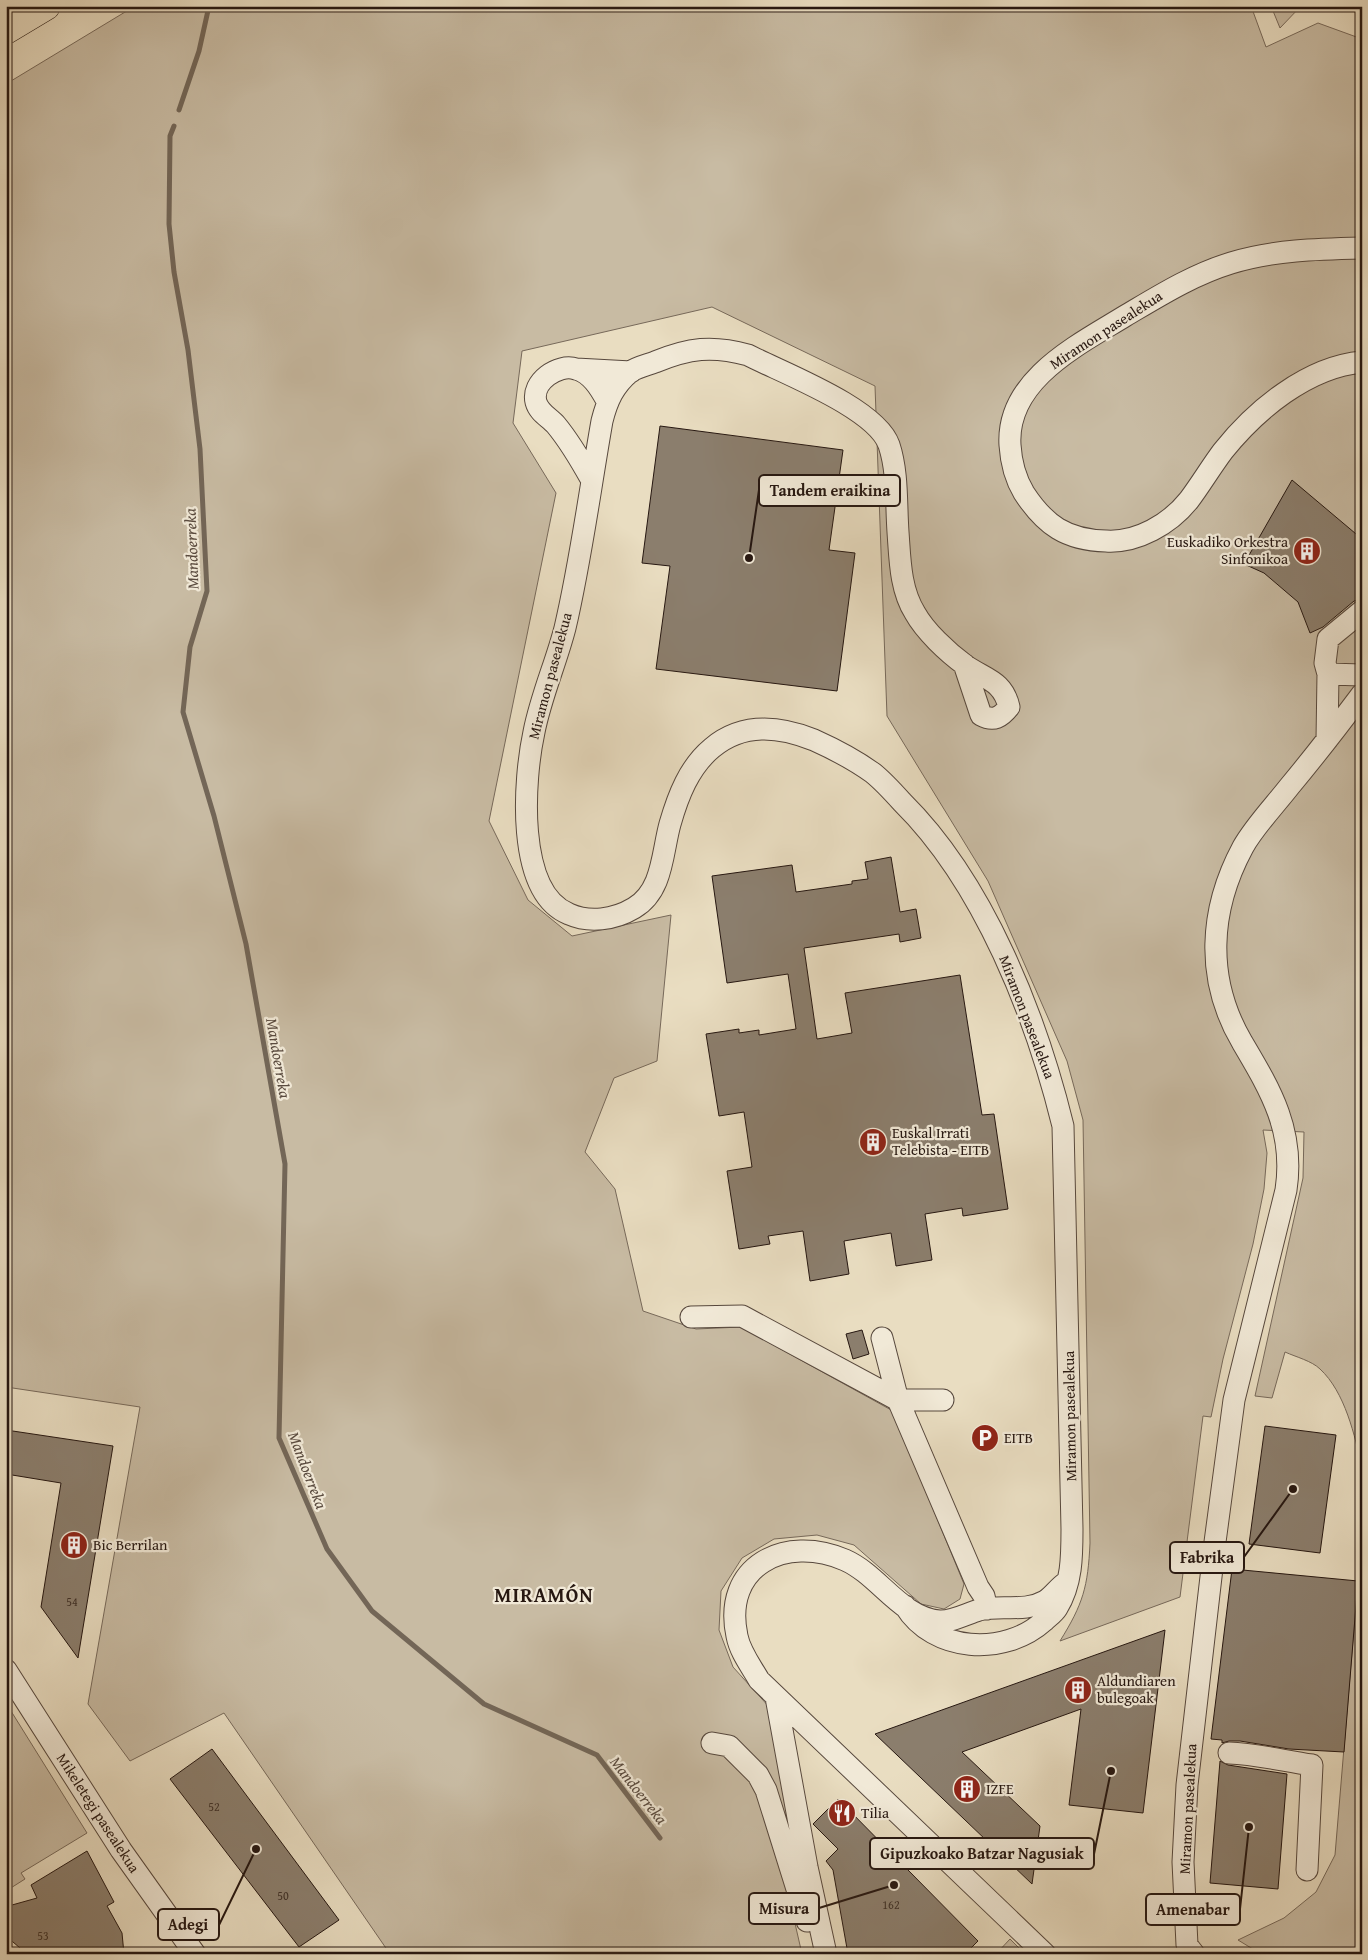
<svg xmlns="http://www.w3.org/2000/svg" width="1368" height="1960" font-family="'Gentium Book Plus',serif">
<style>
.green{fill:#c8bba3;stroke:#77695a}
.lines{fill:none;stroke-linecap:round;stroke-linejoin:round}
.stream{stroke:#736657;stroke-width:5}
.building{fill:#8b7e6d;stroke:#261711}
.minor-casing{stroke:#57483d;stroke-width:23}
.highway-casing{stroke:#261711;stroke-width:29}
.minor{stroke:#f1e9d7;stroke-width:21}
.highway{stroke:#e9ddc1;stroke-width:28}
.labels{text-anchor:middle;stroke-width:4.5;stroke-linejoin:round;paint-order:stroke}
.number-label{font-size:12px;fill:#3f3128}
.street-label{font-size:15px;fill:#261711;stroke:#f1e9d7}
.poi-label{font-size:15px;fill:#261711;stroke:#f1e9d7;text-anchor:start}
.water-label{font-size:16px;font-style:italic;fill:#5a4b3f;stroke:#f1e9d7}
.district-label{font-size:20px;font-weight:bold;letter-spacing:1px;fill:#261711;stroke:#f1e9d7}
.leader{fill:none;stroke:#261711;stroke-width:2}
.callout-dot{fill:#261711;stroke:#f1e9d7;stroke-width:2}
.callout{fill:#f1e9d7;stroke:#261711;stroke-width:2}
.callout-label{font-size:16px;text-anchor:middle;font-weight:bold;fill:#261711}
</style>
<rect width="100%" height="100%" fill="#e9ddc1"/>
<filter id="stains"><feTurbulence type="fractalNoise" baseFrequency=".004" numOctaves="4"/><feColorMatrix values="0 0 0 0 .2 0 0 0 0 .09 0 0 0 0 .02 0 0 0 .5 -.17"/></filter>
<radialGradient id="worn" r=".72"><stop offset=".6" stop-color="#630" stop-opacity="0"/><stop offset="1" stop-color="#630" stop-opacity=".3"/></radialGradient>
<path class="green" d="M135,6h1116l15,41 52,-24 44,16v1429c-7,-32 -17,-76 -42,-99 -8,-8 -24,-12 -35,-17l-13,46 -17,-2 48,-218 1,-46 -41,-2 4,23 -3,36 -11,55 -30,115 -12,58 -8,-1 -23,181 -120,44c23,-37 28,-54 30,-98l-7,-423 -16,-59 -79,-180 -101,-165 -12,-330 -163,-79 -190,44 -9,72 43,70 -67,328 39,79 44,36 99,-21 -14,146 -43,17 -29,74 30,37 28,122 53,18 45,-2 152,84 71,173 -4,15 -16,10 -23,-5 -67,-59 -37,-10 -43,4 -32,19 -21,33 -2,39 14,37 38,42 25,128 -13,34 19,83h-412l-166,-241 -94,48 -42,-57 52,-297 -134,-20v-1303z
M1271,6h30l-21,22z
M1362,1488v466h-101l-23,-14 46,-22 32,-26 19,-37 23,-274z
M6,1703l81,130 -66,40 4,6 -19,12z
M1010,1939l15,15h-29z"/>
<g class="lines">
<path class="stream" d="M179,110l20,-59 10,-45
M174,126l-4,10 -1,88 5,48 14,78 12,99 7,142 -17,56 -7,65 31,104 32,128 39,220 -6,274 48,111 45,62 112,93 113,51 63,83"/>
</g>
<path class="building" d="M660,426l183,24 -14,100 26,3 -18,138 -181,-22 14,-103 -28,-3z
M1292,480l70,59v60l-8,2 -31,26 -13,6 -12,-31 -34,-29 -20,-9z
M891,857l9,55 16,-3 5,29 -21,4 -1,-8 -95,14 13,91 35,-6 -7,-40 115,-18 22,140 12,-1 14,95 -45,7 -1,-8 -37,6 7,46 -36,6 -5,-33 -47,8 5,33 -39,7 -7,-50 -35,5 2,8 -31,5 -12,-78 25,-4 -8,-55 -25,4 -13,-82 33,-5v4l20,-3v5l37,-6 -8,-55 -61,9 -15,-107 80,-11 4,27 56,-8v-3l16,-2 -3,-17z
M862,1330l7,24 -16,5 -7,-25z
M1265,1426l71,9 -16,118 -71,-9z
M6,1430l107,16 -35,212 -37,-51 20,-124 -55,-9z
M1232,1569l126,12 -14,171 -55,-3 -49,-8h-11l-7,2v-3l-11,-1z
M1165,1630l-22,183 -74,-8 12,-96 -119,43 78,74 -8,58 -157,-150z
M212,1749l127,171 -40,27 -129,-168z
M1220,1761l8,4 59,9 -9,115 -68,-6z
M838,1799l140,142 -13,13h-117l-15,-84 -7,-9 12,-12 -25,-25z
M87,1851l27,51 -7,4 15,27 2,21h-105l1,-6 -14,-12v-25l6,-6 25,-7 -6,-13z"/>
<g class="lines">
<g class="minor-casing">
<path id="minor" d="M1362,248c-44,1 -89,2 -131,15 -39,12 -72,33 -106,53 -47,29 -119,64 -115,129 1,17 5,33 14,48 21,32 42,47 82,48 31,2 64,-17 83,-41 12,-16 22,-33 34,-49 33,-41 84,-84 139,-89
M576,369l55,3
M591,479c-10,-18 -21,-37 -35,-54 -7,-8 -17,-12 -20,-23 -5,-20 22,-39 40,-33 15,4 24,19 31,32
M1328,674l34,1
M1327,740l1,-66 -3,-11 3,-24 34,-28
M691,1317l51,-1 156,84h45
M882,1338l16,62 80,187 6,9 3,13
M905,1606c28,46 99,51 139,15 4,-4 10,-8 13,-13 15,-24 15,-52 15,-79l-9,-403c-27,-110 -79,-243 -161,-324 -9,-10 -19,-21 -29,-29 -18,-13 -39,-24 -59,-33 -35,-14 -71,-18 -102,8 -23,19 -34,48 -42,76 -8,29 -7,67 -36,84 -20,12 -45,15 -65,6 -54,-22 -45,-136 -35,-182 7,-36 22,-69 31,-104 16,-68 25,-139 37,-207 5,-20 12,-36 28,-49 7,-5 17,-7 25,-10 34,-14 57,-17 93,-7 35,18 128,53 141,90 9,27 7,59 9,87 2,27 2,57 17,81 10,18 32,39 50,52 19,14 38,15 44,42 -8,10 -15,15 -28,8l-17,-51
M6,1670l115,180 74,104
M776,1697l31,170 19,87
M712,1743l17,3 29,29 8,15 41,131
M1229,1753c28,1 55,8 83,12l-5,105
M1045,1954l-286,-274c-8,-14 -19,-28 -22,-44 -15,-70 48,-102 108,-76 34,15 55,57 94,61 13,1 27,-7 40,-11 22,-6 45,3 66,-9 7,-4 13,-13 20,-18
M1194,1954l-7,-9 -4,-83 4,-77 28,-243 19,-142 52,-210c9,-59 -15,-99 -44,-148 -37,-63 -33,-132 1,-195 11,-20 32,-42 46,-60 25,-30 49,-61 73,-93"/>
</g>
<g class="highway-casing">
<path id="highway" d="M6,30l40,-24"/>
</g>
<use href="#minor" class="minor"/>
<use href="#highway" class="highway"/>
</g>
<defs>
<g id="building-disc" transform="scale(1.4375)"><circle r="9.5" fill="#8f2418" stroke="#f1e9d7"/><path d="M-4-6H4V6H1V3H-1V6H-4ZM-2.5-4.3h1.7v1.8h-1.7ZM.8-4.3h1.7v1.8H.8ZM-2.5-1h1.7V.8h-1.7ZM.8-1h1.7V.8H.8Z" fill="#fff"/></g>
<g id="parking-disc" transform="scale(1.4375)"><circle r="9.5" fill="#8f2418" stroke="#f1e9d7"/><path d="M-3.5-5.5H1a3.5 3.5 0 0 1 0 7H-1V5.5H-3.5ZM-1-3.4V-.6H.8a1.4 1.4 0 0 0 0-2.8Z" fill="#fff"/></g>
<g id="restaurant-disc" transform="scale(1.4375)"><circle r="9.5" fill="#8f2418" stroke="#f1e9d7"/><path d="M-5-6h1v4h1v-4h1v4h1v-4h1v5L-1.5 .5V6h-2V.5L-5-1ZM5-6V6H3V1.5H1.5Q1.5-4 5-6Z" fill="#fff"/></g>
</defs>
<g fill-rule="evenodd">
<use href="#building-disc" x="1307" y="551"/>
<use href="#building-disc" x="873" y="1142"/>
<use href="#parking-disc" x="985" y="1438"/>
<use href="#building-disc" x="74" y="1545"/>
<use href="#building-disc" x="1078" y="1690"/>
<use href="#building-disc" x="967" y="1789"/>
<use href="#restaurant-disc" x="842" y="1813"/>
</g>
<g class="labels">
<g class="number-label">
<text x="72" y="1606">54</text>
<text x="214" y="1811">52</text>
<text x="283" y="1900">50</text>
<text x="891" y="1909">162</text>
<text x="43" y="1940">53</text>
</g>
<g class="street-label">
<text transform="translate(1106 330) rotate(-33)" y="5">Miramon pasealekua</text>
<text transform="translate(550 676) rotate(-75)" y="5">Miramon pasealekua</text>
<text transform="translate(1027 1017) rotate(69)" y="5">Miramon pasealekua</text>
<text transform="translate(1070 1416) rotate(-91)" y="5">Miramon pasealekua</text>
<text transform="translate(1188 1809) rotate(-87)" y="5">Miramon pasealekua</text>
<text transform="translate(98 1813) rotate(57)" y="5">Mikeletegi pasealekua</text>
</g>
<g class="poi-label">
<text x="1288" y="547" text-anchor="end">Euskadiko Orkestra<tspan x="1288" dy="17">Sinfonikoa</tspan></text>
<text x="892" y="1138">Euskal Irrati<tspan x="892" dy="17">Telebista - EITB</tspan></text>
<text x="1004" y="1443">EITB</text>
<text x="93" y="1550">Bic Berrilan</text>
<text x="1097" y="1686">Aldundiaren<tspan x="1097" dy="17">bulegoak</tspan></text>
<text x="986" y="1794">IZFE</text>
<text x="861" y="1818">Tilia</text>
</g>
<g class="water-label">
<text transform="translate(191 549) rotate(-92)" y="6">Mandoerreka</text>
<text transform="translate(279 1058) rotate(80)" y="6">Mandoerreka</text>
<text transform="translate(308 1470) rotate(69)" y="6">Mandoerreka</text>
<text transform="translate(639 1790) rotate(52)" y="6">Mandoerreka</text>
</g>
<g class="district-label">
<text x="544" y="1602">MIRAMÓN</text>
</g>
</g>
<path class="leader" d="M749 558L759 490M1293 1489L1244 1557M1111 1771L1094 1854M894 1885L819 1908M1249 1827L1240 1909M256 1849L219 1925"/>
<g class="callout-dot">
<circle cx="749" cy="558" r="5"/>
<circle cx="1293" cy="1489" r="5"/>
<circle cx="1111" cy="1771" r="5"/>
<circle cx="894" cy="1885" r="5"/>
<circle cx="1249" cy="1827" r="5"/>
<circle cx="256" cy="1849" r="5"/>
</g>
<g class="callout">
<rect x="759" y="475" width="141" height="31" rx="5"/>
<rect x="1170" y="1542" width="74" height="31" rx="5"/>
<rect x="870" y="1838" width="224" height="31" rx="5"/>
<rect x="749" y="1893" width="70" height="31" rx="5"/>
<rect x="1146" y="1894" width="94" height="31" rx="5"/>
<rect x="158" y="1909" width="61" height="31" rx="5"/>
</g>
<g class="callout-label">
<text x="830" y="496">Tandem eraikina</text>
<text x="1207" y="1563">Fabrika</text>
<text x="982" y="1859">Gipuzkoako Batzar Nagusiak</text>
<text x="784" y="1914">Misura</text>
<text x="1193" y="1915">Amenabar</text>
<text x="188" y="1930">Adegi</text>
</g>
<rect width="1368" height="1960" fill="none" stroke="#e9ddc1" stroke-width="25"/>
<rect x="8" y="8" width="1353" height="1945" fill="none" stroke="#261711" stroke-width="2.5"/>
<rect x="12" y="12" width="1343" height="1935" fill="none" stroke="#261711"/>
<rect width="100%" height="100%" filter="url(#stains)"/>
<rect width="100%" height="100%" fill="url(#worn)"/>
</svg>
